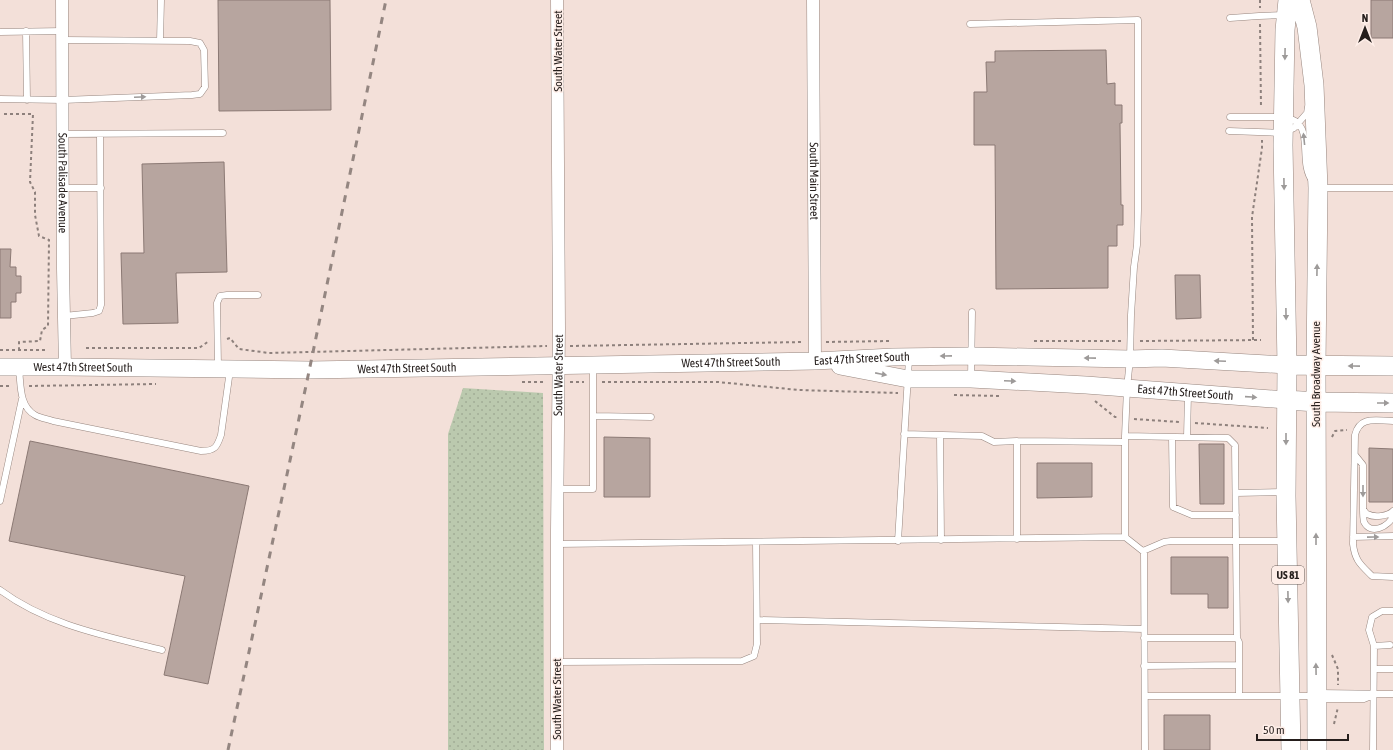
<svg xmlns="http://www.w3.org/2000/svg" width="1393" height="750" font-family="'Asap Condensed',sans-serif">
<style>
.green{fill:url(#green-dots)}
.building{fill:#b7a59f;stroke:#8b7974}
.lines{fill:none;stroke-linecap:round;stroke-linejoin:round}
.lane-casing{stroke:#97867f;stroke-width:7}
.street-casing{stroke:#97867f;stroke-width:13}
.secondary-casing{stroke:#97867f;stroke-width:18}
.primary-casing{stroke:#97867f;stroke-width:20}
.path{stroke:#8d807c;stroke-width:2;stroke-dasharray:3 3;stroke-linecap:butt}
.lane{stroke:#fff;stroke-width:6}
.street{stroke:#fff;stroke-width:12}
.secondary{stroke:#fff;stroke-width:17}
.primary{stroke:#fff;stroke-width:19}
.rail{stroke:#948681;stroke-width:3;stroke-dasharray:7 7;stroke-linecap:butt}
.oneway{fill:#9d9a99}
.labels{text-anchor:middle;stroke-width:3;stroke-linejoin:round;paint-order:stroke}
.shield{fill:#feeee8;stroke:#665c59;stroke-width:1}
.shield-label{font-size:11px;font-weight:bold;fill:#251e1c}
.street-label{font-size:12px;fill:#251e1c;stroke:#feeee8}
</style>
<defs>
<pattern id="green-dots" width="8" height="8" patternUnits="userSpaceOnUse"><rect width="8" height="8" fill="#bbc9ae"/><path d="M2 2h.1M6 6h.1" fill="none" stroke="#a1ac95" stroke-width="1.8" stroke-linecap="round"/></pattern>
</defs>
<rect width="100%" height="100%" fill="#f3e0d9"/>
<path class="green" d="M463,388l80,5 1,357h-96v-316z"/>
<path class="building" d="M218,0h112l1,110 -112,1z
M1371,0h22v38h-22z
M1106,50l1,34 8,-1v22h7v18h-2l1,82h2v20h-6v21h-9v42l-112,1 -1,-144h-21v-53h13l-1,-30h9v-11z
M224,162l3,110 -51,1 2,50 -55,1 -2,-71h23l-2,-89z
M0,249h11l-1,18h6v9h5v17h-5v9h-5v16h-11z
M1175,275h25l1,43 -25,1z
M604,437l46,1v59h-46z
M30,441l219,45 -41,198 -44,-9 21,-99 -176,-35z
M1199,444h25v60h-24z
M1369,448l24,1v53h-24z
M1037,463h55v34l-55,1z
M1171,557h57v51h-20v-14h-37z
M1164,715h46v35h-46z"/>
<g class="lines">
<g class="lane-casing">
<path id="lane" d="M1230,18l29,-2 26,-1
M970,24l168,-4v190l-1,35 -3,22 -3,48 -1,44 -3,29 -2,48v101
M26,31l1,69
M0,32l63,-1
M160,41l1,-41
M0,99l63,1 129,-5 8,-1 5,-7 -1,-37 -4,-7 -10,-2 -127,-1
M1230,117h54c34,5 12,44 29,65
M1229,131l54,2 11,-5 13,-15 1,-6
M63,134l160,-1
M63,188h38
M1321,188h72
M64,316l29,-3 6,-2 2,-6 -1,-171
M218,367l-1,-64 3,-7 7,-1h31
M19,369c2,16 0,37 16,46 5,3 12,4 18,6l148,30c14,0 16,-4 20,-16l9,-65
M971,378l1,-66
M594,416l57,1
M1393,421c-16,0 -33,-6 -38,14l-2,109c2,17 8,21 19,32l21,1
M904,434l78,2 12,6 23,-1
M940,435l1,105
M1125,436l103,2 7,7 2,193
M1172,437l1,70 19,8h44
M1187,437l1,-43
M1355,455l8,10v44c1,1 2,4 4,5 8,4 21,2 26,-3
M557,489h36v-123
M1236,493l48,-1
M0,501l22,-102
M1363,509c0,4 0,9 1,13 7,14 25,4 29,-6
M1353,537l40,-1
M1017,539v-98l108,1
M898,541l11,-182
M557,544l568,-7 19,15 1,198
M1143,551l21,-9 7,-1h115
M0,590c47,35 106,46 162,60
M757,620l387,9
M1144,638h93l2,4v54
M1374,646l16,-1
M557,662l185,-1 12,-5 3,-12 -1,-102
M1144,666l95,-1
M1374,669h19
M1319,693l74,1
M1145,696h170
M1318,699h46l10,-4
M1373,750l1,-104 -5,-16 3,-13 10,-6h11"/>
</g>
<g class="street-casing">
<g id="street">
<path id="s1" d="M62,0l1,269 2,98"/>
<path id="s2" d="M813,0l2,361"/>
<path id="s3" d="M557,750v-219l2,-203 -2,-328"/>
</g>
</g>
<g class="secondary-casing">
<g id="secondary">
<path id="s4" d="M840,366l68,13h63l115,6 200,15"/>
<path id="s5" d="M0,367h65l245,3 505,-9 78,-4 78,-1 159,3 32,-1 125,7"/>
</g>
</g>
<g class="primary-casing">
<path id="primary" d="M1288,0l-3,30 -2,115 4,220 -1,131 5,254
M1300,0l7,27 7,58 4,103 -2,177 1,385
M1287,365l106,1
M1286,400l31,2 76,1"/>
</g>
<path class="path" d="M1260,0v8
M1260,24l1,84
M4,114h29l-3,68 5,10v23l4,21 10,4 -1,86 -6,4 -2,11 -21,1v8
M227,339l3,-1 9,11 30,4 278,-7
M1253,340l-1,-123 10,-69v-8
M1034,341h87
M1140,341l121,-1
M826,342l65,-1
M570,346l233,-4
M86,348h113l10,-7
M0,350h47
M522,382h24
M570,382h14
M602,382h116l81,8 99,3
M0,386h12
M29,386l127,-2
M954,395l45,1
M1095,401l20,16h2
M1134,419l45,3
M1195,423l73,5
M1332,437l3,-6 12,-1
M1332,655l6,14v16
M1334,724l4,-17"/>
<use href="#lane" class="lane"/>
<use href="#street" class="street"/>
<use href="#secondary" class="secondary"/>
<use href="#primary" class="primary"/>
<path class="rail" d="M228,750l79,-369 79,-381"/>
</g>
<defs><path id="oneway-solid" d="M-6-.8H1V-3.2L6.5 0L1 3.2V.8H-6Z"/></defs>
<g class="oneway">
<use href="#oneway-solid" transform="translate(1285 54) rotate(91)"/>
<use href="#oneway-solid" transform="translate(140 97) rotate(-2)"/>
<use href="#oneway-solid" transform="translate(1304 139) rotate(-96)"/>
<use href="#oneway-solid" transform="translate(1284 184) rotate(89)"/>
<use href="#oneway-solid" transform="translate(1317 270) rotate(-89)"/>
<use href="#oneway-solid" transform="translate(1286 314) rotate(89)"/>
<use href="#oneway-solid" transform="translate(946 356) rotate(179)"/>
<use href="#oneway-solid" transform="translate(1090 358) rotate(-179)"/>
<use href="#oneway-solid" transform="translate(1220 361) rotate(-177)"/>
<use href="#oneway-solid" transform="translate(1354 366) rotate(-179)"/>
<use href="#oneway-solid" transform="translate(881 374) rotate(11)"/>
<use href="#oneway-solid" transform="translate(1010 381) rotate(3)"/>
<use href="#oneway-solid" transform="translate(1251 397) rotate(4)"/>
<use href="#oneway-solid" transform="translate(1383 403)"/>
<use href="#oneway-solid" transform="translate(1286 439) rotate(90)"/>
<use href="#oneway-solid" transform="translate(1363 491) rotate(90)"/>
<use href="#oneway-solid" transform="translate(1373 537) rotate(-1)"/>
<use href="#oneway-solid" transform="translate(1316 539) rotate(-90)"/>
<use href="#oneway-solid" transform="translate(1288 597) rotate(89)"/>
<use href="#oneway-solid" transform="translate(1316 669) rotate(-91)"/>
</g>
<g class="labels">
<rect class="shield" x="1272" y="566" width="32" height="18" rx="3"/>
<g class="shield-label">
<text x="1288" y="579">US 81</text>
</g>
<g class="street-label">
<text transform="translate(558 51) rotate(-90)" y="4">South Water Street</text>
<text dy="4" stroke="none"><textPath href="#s2" startOffset="181">South Main Street</textPath></text>
<text dy="4" stroke="none"><textPath href="#s1" startOffset="183">South Palisade Avenue</textPath></text>
<text dy="4" stroke="none"><textPath href="#s5" startOffset="862">East 47th Street South</textPath></text>
<text dy="4" stroke="none"><textPath href="#s5" startOffset="731">West 47th Street South</textPath></text>
<text dy="4" stroke="none"><textPath href="#s5" startOffset="83">West 47th Street South</textPath></text>
<text dy="4" stroke="none"><textPath href="#s5" startOffset="407">West 47th Street South</textPath></text>
<text transform="translate(1316 374) rotate(-90)" y="4">South Broadway Avenue</text>
<text dy="4" stroke="none"><textPath href="#s3" startOffset="375">South Water Street</textPath></text>
<text dy="4" stroke="none"><textPath href="#s4" startOffset="347">East 47th Street South</textPath></text>
<text transform="translate(557 699) rotate(-90)" y="4">South Water Street</text>
</g>
</g>
<g transform="translate(1365 28)" stroke="#feeee8" stroke-width="3" paint-order="stroke">
<path d="M0-3L7 15L0 10L-7 15Z" fill="#251e1c"/>
<text y="-6" font-size="11" font-weight="bold" text-anchor="middle" fill="#251e1c">N</text>
</g>
<path d="M1257 734v6h91v-6" fill="none" stroke="#251e1c" stroke-width="2"/>
<text x="1263" y="734" font-size="12" fill="#251e1c" stroke="#feeee8" stroke-width="3" paint-order="stroke">50 m</text>
</svg>
